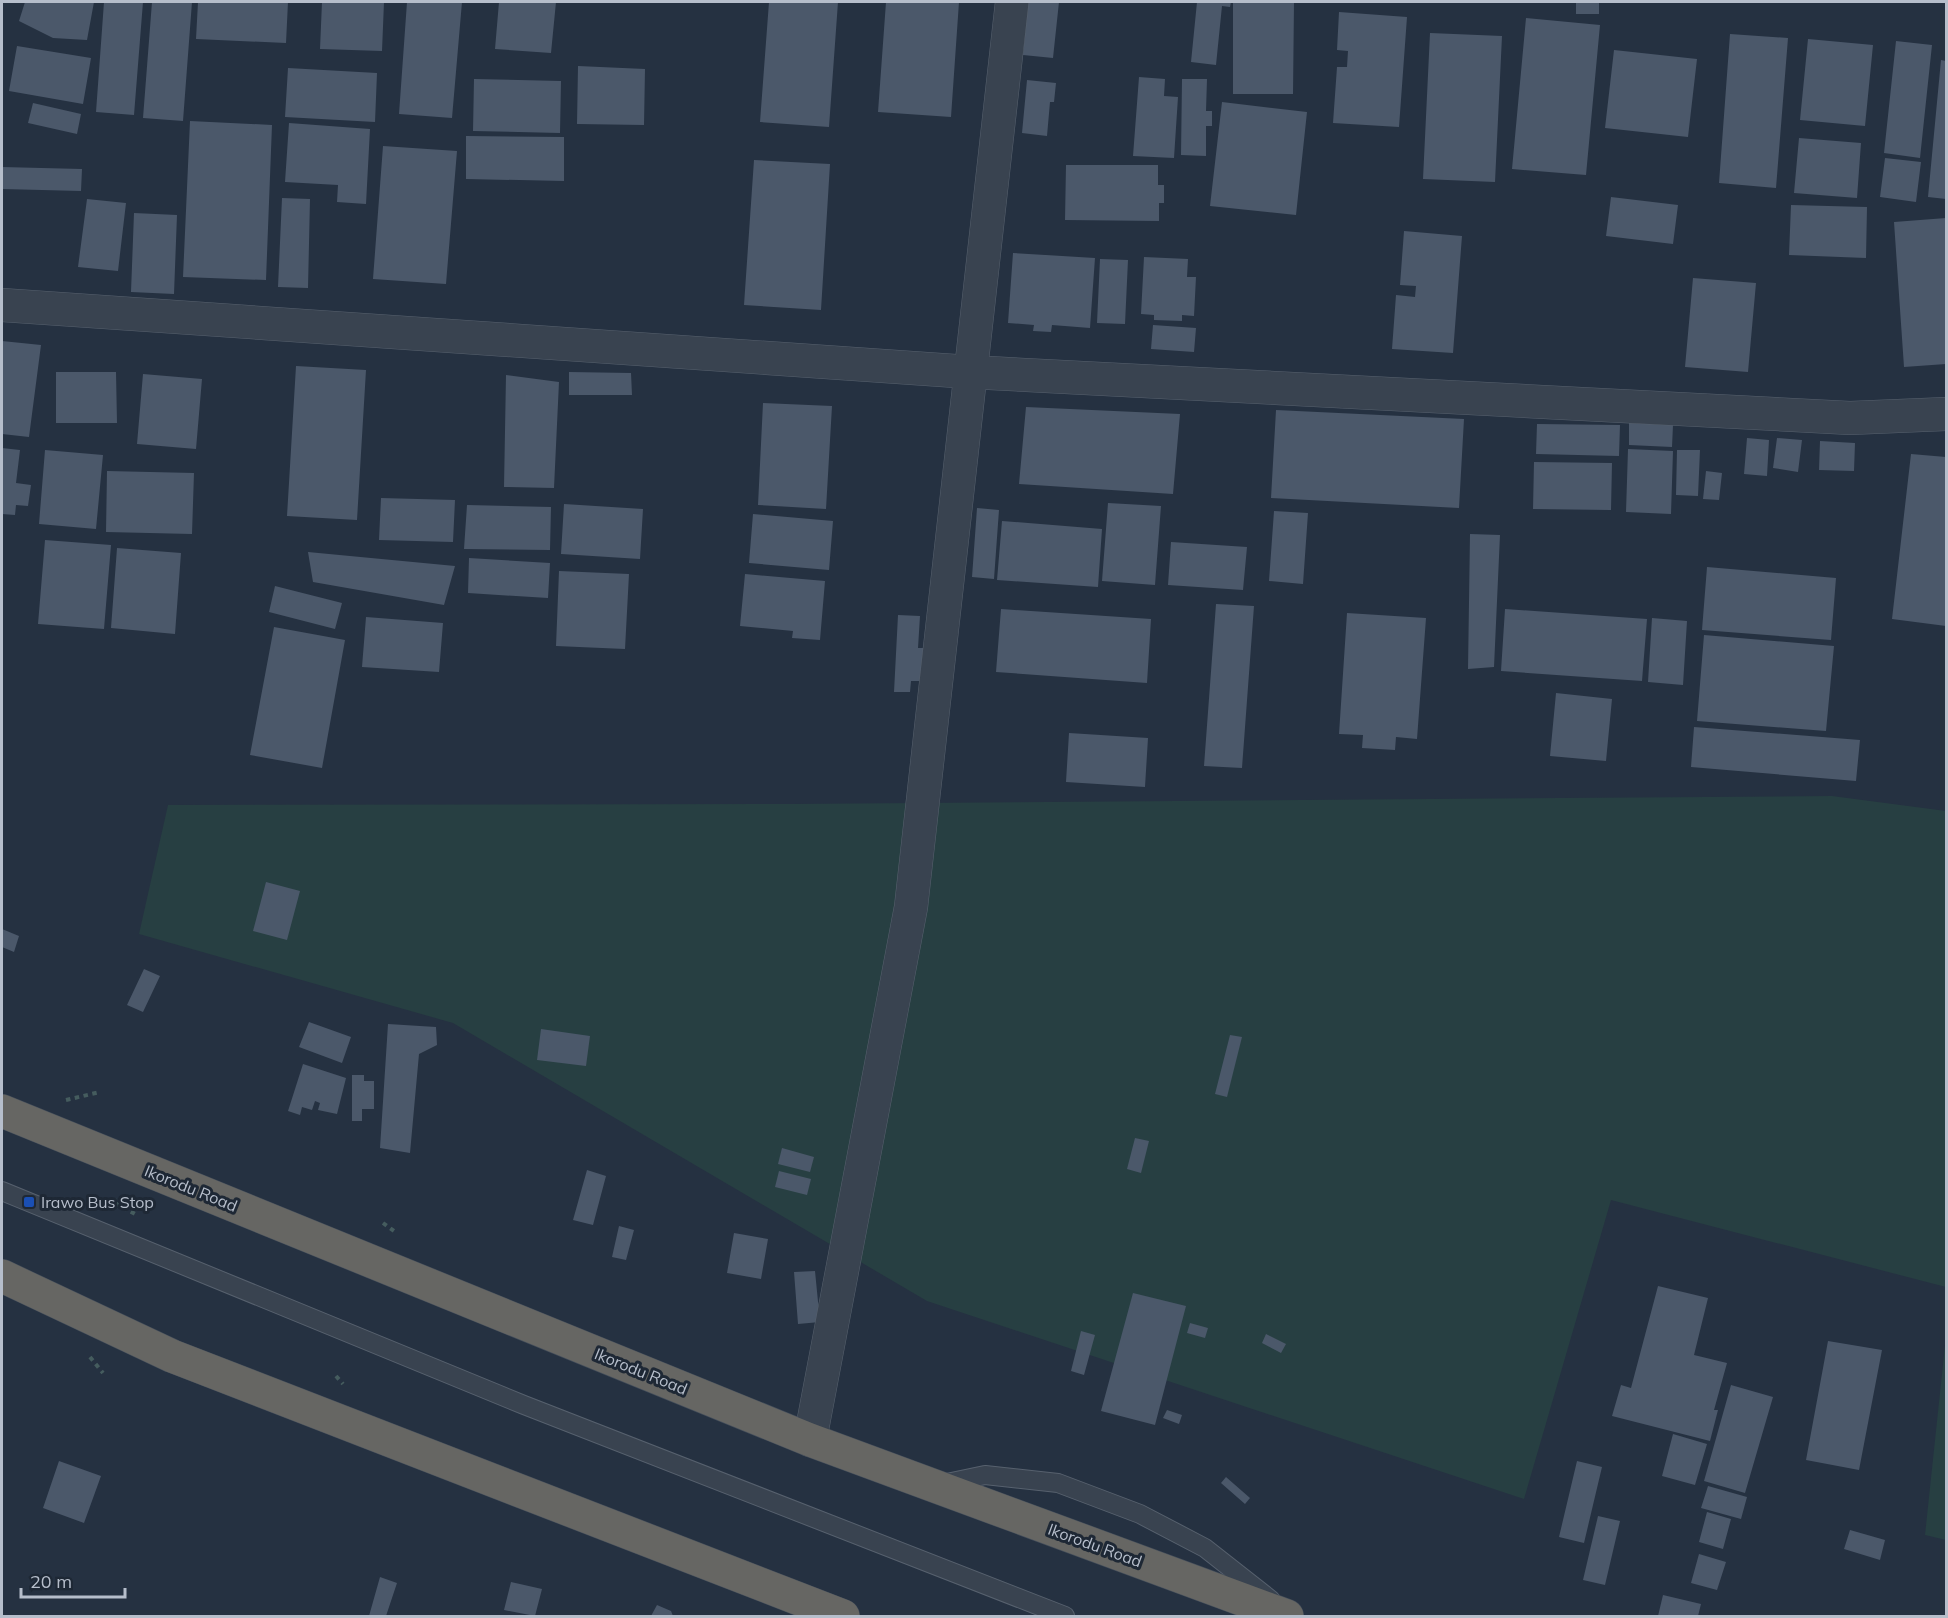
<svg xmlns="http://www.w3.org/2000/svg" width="1948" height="1618" font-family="Mulish,sans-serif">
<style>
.green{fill:#273f42}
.building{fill:#4b586a}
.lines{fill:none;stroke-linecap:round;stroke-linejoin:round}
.service-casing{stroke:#57616e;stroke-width:20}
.minor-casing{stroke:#57616e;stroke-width:34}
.trunk-casing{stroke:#444e5b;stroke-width:34}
.path{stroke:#455c5e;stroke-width:4;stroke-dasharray:4.5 4.5;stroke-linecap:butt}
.service{stroke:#394350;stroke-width:18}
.minor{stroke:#394350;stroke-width:33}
.trunk{stroke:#666663;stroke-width:33}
.transit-dot{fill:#1a4fb4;stroke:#1e2835;stroke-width:2}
.labels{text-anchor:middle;stroke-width:6;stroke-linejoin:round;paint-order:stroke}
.street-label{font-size:16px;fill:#b6becb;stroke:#1e2835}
.poi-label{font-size:16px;fill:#b6becb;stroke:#1e2835;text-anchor:start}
</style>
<rect width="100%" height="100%" fill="#253141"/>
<path class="green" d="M1832,796l114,15v476l-335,-87 -87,299 -597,-198 -474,-278 -314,-89 29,-129 623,-1z
M1946,1336v204l-21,-5z"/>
<path class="building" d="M25,2h69l-7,38 -34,-2 -34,-17z
M104,2h39l-9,113 -38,-3z
M152,2h40l-9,119 -40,-3z
M198,2h90l-2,41 -90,-4z
M322,2h62l-2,49 -62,-2z
M407,2h55l-10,116 -53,-4z
M499,2h57l-5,51 -56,-4z
M769,2h69l-9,125 -69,-5z
M886,2h73l-8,115 -73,-5z
M1028,2h31l-6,56 -30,-3z
M1197,2h34l-1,5 -8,-1 -6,59 -25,-3z
M1233,2h61l-1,92h-60z
M1576,2h23v12h-23z
M1339,12l68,5 -8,110 -66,-4 4,-56h10l1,-16 -11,-1z
M1526,18l74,7 -14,150 -74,-6z
M1430,33l72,3 -7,146 -72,-3z
M1730,34l58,4 -12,150 -57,-5z
M1808,39l65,6 -8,81 -65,-6z
M1896,41l36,4 -12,113 -36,-5z
M17,46l74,12 -8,46 -74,-13z
M1614,50l83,9 -9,78 -83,-9z
M1941,60l5,1v138l-18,-2z
M578,66l67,3 -1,56 -67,-1z
M288,68l89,5 -2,49 -90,-5z
M1139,77l26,2 -1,17 14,1 -4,61 -41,-2z
M474,79l87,2 -1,52 -87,-2z
M1182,79h25l-1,32h6v15h-6v30l-25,-1z
M1027,80l29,3 -2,19h-4l-3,34 -25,-3z
M1222,102l85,10 -11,103 -86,-9z
M33,103l48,11 -4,20 -49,-11z
M190,121l82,4 -6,155 -83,-3z
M289,123l81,6 -4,75 -29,-2 1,-17 -53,-3z
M466,136l98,1v44l-98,-2z
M1799,138l62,5 -4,55 -63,-5z
M383,146l74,5 -11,133 -73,-5z
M1885,158l36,4 -5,40 -36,-5z
M754,160l76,4 -9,146 -77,-5z
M1066,165h92v20h6v18h-5v18l-94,-1z
M2,167l80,2 -1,22 -79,-2z
M1611,197l67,8 -5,39 -67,-8z
M282,198l28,1 -2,89 -30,-1z
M87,199l39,4 -8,68 -40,-4z
M1791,205l76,2 -1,51 -77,-3z
M134,213l43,2 -3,79 -43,-2z
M1946,218v146l-42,3 -10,-145z
M1404,231l58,5 -9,117 -61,-4 4,-54 19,2 1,-11 -16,-1z
M1013,253l82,5 -5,70 -38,-3 -1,7 -18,-1 1,-6 -26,-2z
M1144,257l44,2 -1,18h9l-2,39 -12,-1v6l-28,-1v-5l-13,-1z
M1100,259l28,1 -3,64 -28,-1z
M1693,278l63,5 -8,89 -63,-5z
M1153,325l43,3 -2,24 -43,-3z
M2,341l39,4 -12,92 -27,-3z
M296,366l70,4 -9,150 -70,-4z
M56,372h60l1,51h-61z
M569,372l62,1 1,22h-63z
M143,374l59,5 -6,70 -59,-5z
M506,375l53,7 -5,106 -50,-1z
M763,403l69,3 -6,103 -68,-4z
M1026,407l154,7 -7,80 -154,-10z
M1276,410l188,9 -5,89 -188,-10z
M1629,423l44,2 -1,22 -43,-2z
M1537,424l83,1 -1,31 -83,-2z
M1747,438l22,2 -2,36 -23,-2z
M1777,438l25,2 -4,32 -25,-4z
M1820,441l35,2 -1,28 -35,-1z
M2,448l18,2 -4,33 15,2 -3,21 -12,-1 -1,10 -13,-1z
M1628,449l45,2 -2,63 -45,-2z
M45,450l58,5 -7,74 -57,-5z
M1677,450h23l-2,46 -22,-1z
M1911,454l35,3v169l-54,-7z
M1534,462l78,1 -1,47 -78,-1z
M107,471l87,2 -2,61 -86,-2z
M1706,471l16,2 -3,27 -16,-1z
M381,498l74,2 -2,42 -74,-2z
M1108,503l53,3 -6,79 -53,-4z
M564,504l79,5 -3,50 -79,-5z
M467,505l84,2 -1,43 -86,-1z
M977,508l22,2 -5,69 -22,-2z
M1274,511l34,2 -5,71 -34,-3z
M753,514l80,7 -4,49 -80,-7z
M1002,521l100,8 -4,58 -101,-7z
M1470,534l30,1 -6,132 -26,2z
M45,540l66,5 -7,84 -66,-5z
M1171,542l76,5 -4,43 -75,-5z
M117,548l64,5 -6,81 -64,-6z
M308,552l147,14 -11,39 -131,-23z
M469,558l81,5 -2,35 -80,-5z
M1707,567l129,11 -5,62 -129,-10z
M559,571l70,3 -4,75 -69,-3z
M745,574l80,7 -5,59 -28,-2 1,-7 -53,-5z
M275,586l67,17 -7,26 -66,-17z
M1216,604l38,2 -12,162 -38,-2z
M1001,609l150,10 -4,64 -151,-11z
M1505,609l142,10 -5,62 -141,-10z
M1347,613l79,5 -9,121 -21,-2 -1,13 -33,-2 1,-13 -24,-1z
M898,615l22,1 -2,32h5v3l10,1 -11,29h-11l-1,11h-16z
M366,617l77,6 -4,49 -77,-5z
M1652,618l35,3 -4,64 -35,-3z
M274,627l71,13 -23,128 -72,-13z
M1704,635l130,11 -8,85 -129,-10z
M1556,693l56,6 -6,62 -56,-5z
M1694,727l166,13 -4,41 -165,-14z
M1069,733l79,5 -3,49 -79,-5z
M266,882l34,9 -13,49 -34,-9z
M2,929l17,7 -5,16 -12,-5z
M144,969l16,7 -17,36 -16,-7z
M309,1022l42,15 -9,26 -43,-16z
M388,1024l48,3 1,18 -18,9 -9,99 -30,-5z
M541,1029l49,7 -4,30 -49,-6z
M1230,1035l12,2 -15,60 -12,-3z
M303,1064l43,14 -9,36 -19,-4 2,-7 -5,-2 -3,9 -10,-3 -2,8 -12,-4z
M352,1075h12v6h10v28h-12v12h-10z
M1135,1138l14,3 -8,32 -14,-4z
M782,1148l32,9 -4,15 -32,-8z
M587,1170l19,6 -13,49 -20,-5z
M779,1171l32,8 -4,16 -32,-8z
M619,1226l15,4 -8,30 -14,-3z
M734,1233l34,6 -7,40 -34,-6z
M815,1271l5,51 -22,2 -4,-52z
M1658,1286l50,12 -14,57 33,8 -13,47h4l-8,31 -98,-25 9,-31 10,3z
M1133,1293l53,13 -31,119 -54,-14z
M1190,1323l18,5 -3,10 -18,-5z
M1081,1331l14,4 -11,40 -13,-4z
M1266,1334l20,10 -5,9 -19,-10z
M1828,1341l54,9 -23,120 -53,-10z
M1731,1385l42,12 -28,96 -41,-12z
M1167,1410l15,5 -3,9 -16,-6z
M1673,1434l34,10 -12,41 -33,-9z
M59,1461l42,15 -17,47 -41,-15z
M1577,1461l25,6 -18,76 -25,-6z
M1226,1477l24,21 -5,6 -24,-21z
M1708,1486l39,11 -6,22 -40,-11z
M1707,1512l24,7 -8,30 -24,-7z
M1598,1516l22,5 -15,64 -22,-5z
M1850,1530l35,10 -5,20 -36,-11z
M1699,1554l27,8 -9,28 -26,-7z
M380,1577l17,6 -11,33h-17z
M511,1582l31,7 -7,27 -31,-6z
M1663,1595l38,9 -3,12h-40z
M657,1605l14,6 2,5h-22z"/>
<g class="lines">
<g class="service-casing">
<path id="service" d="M2,1191l522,214 541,211
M942,1484l43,-9 73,8 82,31 65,34 66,52"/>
</g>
<g class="minor-casing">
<path id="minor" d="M2,305l968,67 880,46 96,-4
M810,1440l101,-533 101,-905"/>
</g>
<g class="trunk-casing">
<path id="trunk" d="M2,1111l808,329 477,176
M2,1276l170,80 671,260"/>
</g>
<path class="path" d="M66,1100l34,-8
M112,1200l20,3
M115,1203l22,12
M383,1223l11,8
M90,1357l13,16
M336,1376l7,8"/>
<use href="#service" class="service"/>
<use href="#minor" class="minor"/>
<use href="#trunk" class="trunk"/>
</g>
<rect class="transit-dot" x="23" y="1196" width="12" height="12" rx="3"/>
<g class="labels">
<g class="street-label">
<text transform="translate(191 1188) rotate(22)" y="6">Ikorodu Road</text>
<text transform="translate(641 1371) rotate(22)" y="6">Ikorodu Road</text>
<text transform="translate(1095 1545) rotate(20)" y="6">Ikorodu Road</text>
</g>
<g class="poi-label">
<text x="41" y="1208">Irawo Bus Stop</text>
</g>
</g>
<rect width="1948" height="1618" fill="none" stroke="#b6becb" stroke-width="6"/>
<path d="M21 1588v9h104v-9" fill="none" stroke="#b6becb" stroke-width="3"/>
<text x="30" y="1588" font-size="18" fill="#b6becb" stroke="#1e2835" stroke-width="4.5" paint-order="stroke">20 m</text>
</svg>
